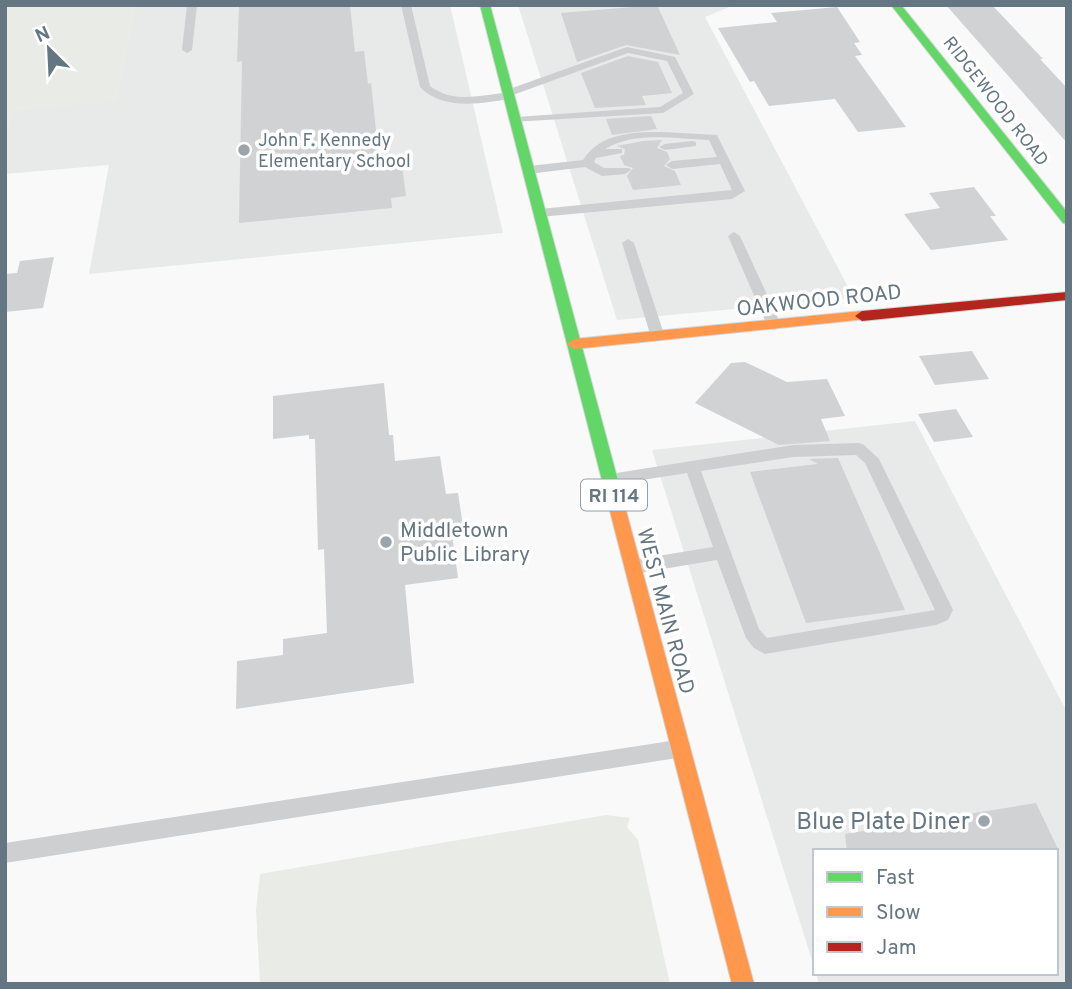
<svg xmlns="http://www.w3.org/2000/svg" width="1072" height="989" font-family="Overpass,sans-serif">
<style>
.built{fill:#e8e9e9}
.green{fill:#e8ebe6}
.building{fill:#d0d2d3}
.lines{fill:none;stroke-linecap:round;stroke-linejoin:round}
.fast-casing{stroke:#d5d6d7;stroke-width:2}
.slow-casing{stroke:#d5d6d7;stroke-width:2}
.jam-casing{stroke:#d5d6d7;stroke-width:2}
.lane{fill:#cecfd0;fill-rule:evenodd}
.fast{fill:#63d668;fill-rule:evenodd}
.slow{fill:#ff974d;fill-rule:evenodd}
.jam{fill:#b3261e;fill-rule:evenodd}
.poi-dot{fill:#99a4ac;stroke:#fff;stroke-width:2.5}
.labels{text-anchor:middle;stroke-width:7;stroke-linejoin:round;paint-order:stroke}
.far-street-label{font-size:18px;fill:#657683;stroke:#fff}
.far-poi-label{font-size:18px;fill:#657683;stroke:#fff;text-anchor:start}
.shield{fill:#fff;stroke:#939fa8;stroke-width:2}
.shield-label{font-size:19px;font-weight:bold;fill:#657683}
.street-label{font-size:21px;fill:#657683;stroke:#fff}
.poi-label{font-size:21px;fill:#657683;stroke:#fff;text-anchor:start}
.near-poi-label{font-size:24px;fill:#657683;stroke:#fff;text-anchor:end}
</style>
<rect width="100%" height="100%" fill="#f9f9f9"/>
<path class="built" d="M135,5h315l53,228 -414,41 20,-109 -104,9v-39l8,-25 103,-9z
M518,5h216l-29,12 149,281 -237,22z
M915,421l152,291v272h-248l-3,-11h240v-122h-241v119l-163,-520z"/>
<path class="green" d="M5,5h130l-19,97 -103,8 -8,25z
M606,815l24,3 -3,9 11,13 32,144h-410l-4,-74 4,-36z"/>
<path class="building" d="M260,5h90l5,47 9,-1 4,33 3,-1 8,76 22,-2 5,39 -15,2 1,10 -153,15 3,-162 -5,1 2,-55z
M657,5l23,50 -54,-10 -49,17 -16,-49z
M946,5h46l51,54h-3l27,29v55z
M837,7l23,35 -6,1 8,12 -7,1 51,71 -48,5 -23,-33 -66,7 -15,-25 -4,1 -32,-54 59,-6 -6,-9z
M628,56l30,6 14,31 -30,3 4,9 -51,3 -14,-35z
M651,116l6,13 -45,6 -6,-16z
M662,140l-5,8 10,4 3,7 -6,7 11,5 6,14 -48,5 -6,-14 6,-8 -9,-3 -4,-9 4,-1 1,-6 -8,-3 26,-5z
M974,187l22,29h-6l18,24 -77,10 -27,-36 36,-6 -11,-15z
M54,257l-11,51 -38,4v-38l12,-1 3,-12z
M972,351l17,28 -54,6 -16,-29z
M745,362l42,20 40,-3 18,37 -24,3 9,22 -51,4 -84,-42 36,-40z
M384,383l5,52h4l2,26 45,-5 6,38 12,-1 6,40 -12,2 6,43 -53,7 9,98 -178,26 1,-48 46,-6v-16l44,-6 -3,-84 -6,1 -3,-111h-6v-4l-36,4v-43z
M956,409l17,28 -39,5 -16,-28z
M838,458l67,152 -99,13 -56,-151 68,-8 -9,-5z
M1036,803l23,48h-212l-2,-17z"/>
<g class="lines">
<g class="fast-casing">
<path id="fast" d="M480,5h10l131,487 -2,4h-12l-2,-4z
M891,5h10l166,207v12l-4,-1z"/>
</g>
<g class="slow-casing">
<path id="slow" d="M862,311l5,2 2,3 -2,3 -293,30 -7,-5 7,-5z
M613,486l6,2 2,4 133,492h-22l-127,-492 2,-4z"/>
</g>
<g class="jam-casing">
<path id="jam" d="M1067,292v8l-205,21 -7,-5 7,-5z"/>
</g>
<path class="lane" d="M187,5h10l-5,45 -5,3 -5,-3z
M401,5h10l19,81c22,17 48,10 73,7l1,-2 123,-44 48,10 19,37 -31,19 -151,9 -2,-2 6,-3 144,-10 23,-14 -16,-32 -39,-8 -115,42v3c-30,6 -70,13 -93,-11z
M662,132l55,3 28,56 -13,8 -192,18 -6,-4 6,-4 192,-19 -12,-26 -48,5 -6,-4 6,-4 45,-4 -8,-17c-33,-1 -74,-9 -104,9h17v4l-26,5 -2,4 10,6h25l2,2 -6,4 -23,2 -17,-9 -56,7 -6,-4 6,-4 54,-6c17,-27 50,-28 79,-28z
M692,141l4,1v4l-31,4 -6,-3 6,-3z
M734,232l6,4 41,89 -2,3 -5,2 -7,-5 -39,-89z
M628,239l6,4 31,94 -2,3h-10l-2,-3 -29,-94z
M859,443l5,2 15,14 74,151 -5,10 -12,5 -171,29 -11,-6 -8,-10 -29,-78 -84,14 -6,-2 -2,-5 2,-5 6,-2 80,-13 -26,-74 -77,12 -8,-6 2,-4 189,-30zM856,455l9,8 70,147 -168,28 -8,-9 -58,-158 92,-14z
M677,740l7,3 2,6 -2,6 -7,3 -672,105v-20z"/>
<use href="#fast" class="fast"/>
<use href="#slow" class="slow"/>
<use href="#jam" class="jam"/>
</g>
<g class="poi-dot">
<circle cx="244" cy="150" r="7"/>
<circle cx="386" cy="542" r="7"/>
<circle cx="984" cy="821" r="7"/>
</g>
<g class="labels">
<g class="far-street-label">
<text transform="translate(996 101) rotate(52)" y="6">RIDGEWOOD ROAD</text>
</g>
<g class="far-poi-label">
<text x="258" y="146">John F. Kennedy<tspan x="258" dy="21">Elementary School</tspan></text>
</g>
<rect class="shield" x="581" y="479.5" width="66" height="31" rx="5"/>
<g class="shield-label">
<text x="614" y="502">RI 114</text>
</g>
<g class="street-label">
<text transform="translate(819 300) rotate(-6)" y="7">OAKWOOD ROAD</text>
<text transform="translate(666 611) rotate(75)" y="7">WEST MAIN ROAD</text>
</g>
<g class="poi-label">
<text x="400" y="537">Middletown<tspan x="400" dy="24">Public Library</tspan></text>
</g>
<g class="near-poi-label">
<text x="970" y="829">Blue Plate Diner</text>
</g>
</g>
<rect width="1072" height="989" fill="none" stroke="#657683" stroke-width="14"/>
<rect x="813" y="849" width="245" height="126" fill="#ffffff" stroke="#c1c8cd" stroke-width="2"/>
<rect x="827" y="872" width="35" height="10" fill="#63d668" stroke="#c1c8cd" stroke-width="2"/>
<text x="876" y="884" font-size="21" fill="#657683">Fast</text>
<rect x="827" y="907" width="35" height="10" fill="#ff974d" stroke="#c1c8cd" stroke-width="2"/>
<text x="876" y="919" font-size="21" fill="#657683">Slow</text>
<rect x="827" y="942" width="35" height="10" fill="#b3261e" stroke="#c1c8cd" stroke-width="2"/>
<text x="876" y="954" font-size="21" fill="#657683">Jam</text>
<g transform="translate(49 49) rotate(336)" stroke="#ffffff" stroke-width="5" paint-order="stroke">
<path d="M0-5L12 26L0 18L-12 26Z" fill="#657683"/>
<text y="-10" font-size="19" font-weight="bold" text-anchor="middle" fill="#657683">N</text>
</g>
</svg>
